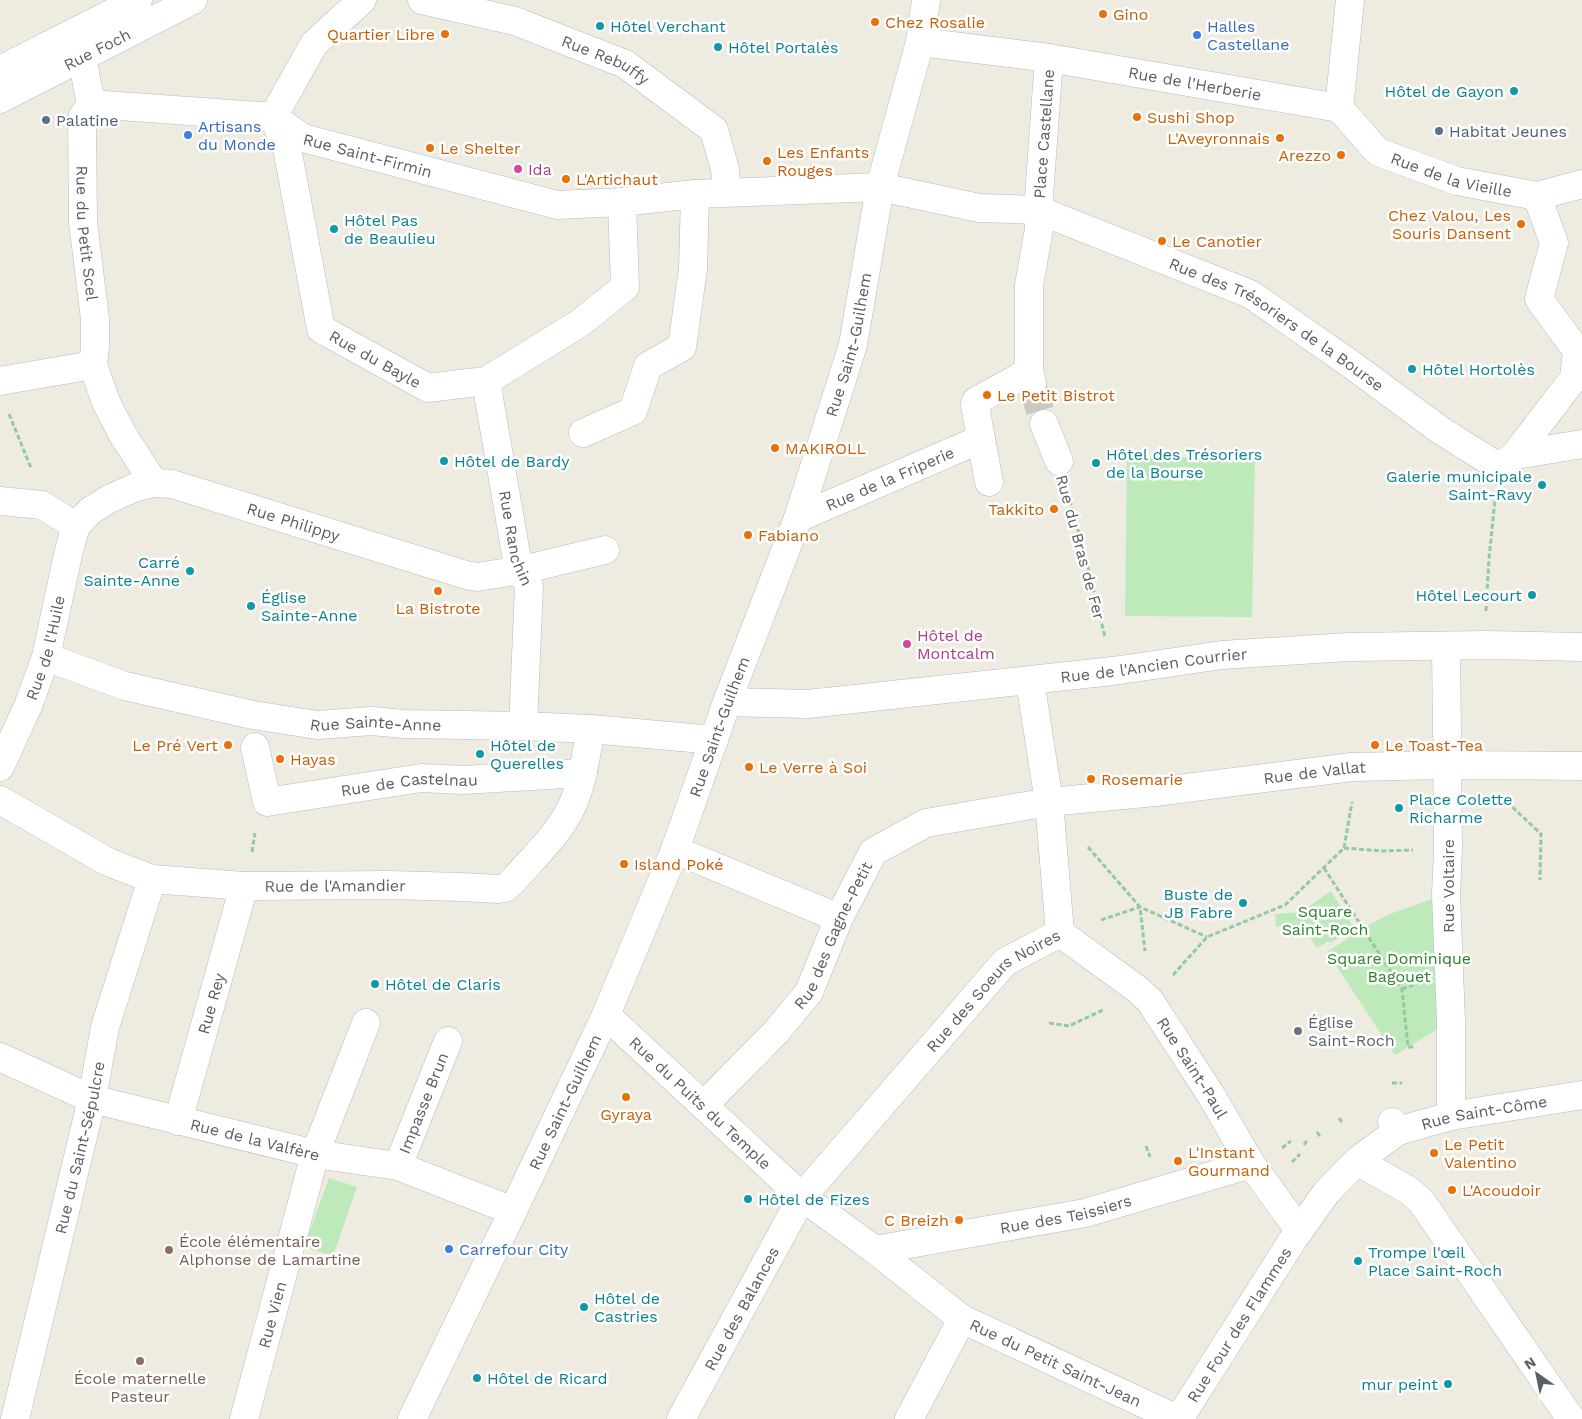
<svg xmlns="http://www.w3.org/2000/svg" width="1582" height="1419" font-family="'Work Sans',sans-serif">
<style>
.green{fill:#bee9bb}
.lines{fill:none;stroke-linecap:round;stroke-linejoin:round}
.minor-tunnel{stroke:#c9c8c2;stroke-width:28;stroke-dasharray:28 14;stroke-linecap:butt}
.minor-casing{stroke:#b7bbbf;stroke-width:29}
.path{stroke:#94ca9f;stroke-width:3;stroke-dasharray:5 2.5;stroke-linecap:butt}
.minor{stroke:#fff;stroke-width:28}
.food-dot{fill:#e8710a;stroke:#fff;stroke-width:2}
.culture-dot{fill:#0f9aa8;stroke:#fff;stroke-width:2}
.shop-dot{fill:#3f7fe0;stroke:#fff;stroke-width:2}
.service-dot{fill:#5c6f8a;stroke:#fff;stroke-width:2}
.hotel-dot{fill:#d1479c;stroke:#fff;stroke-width:2}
.worship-dot{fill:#6b7280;stroke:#fff;stroke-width:2}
.education-dot{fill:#8d6e63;stroke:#fff;stroke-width:2}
.labels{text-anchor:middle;stroke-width:5;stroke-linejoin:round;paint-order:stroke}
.food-label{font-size:16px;fill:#c56008;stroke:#fff;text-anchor:start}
.culture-label{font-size:16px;fill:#0d838f;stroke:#fff;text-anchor:start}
.shop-label{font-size:16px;fill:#366cbe;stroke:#fff;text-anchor:start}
.street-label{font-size:16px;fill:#5a5f64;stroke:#fff}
.service-label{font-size:16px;fill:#4e5e75;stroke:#fff;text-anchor:start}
.hotel-label{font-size:16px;fill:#b23c85;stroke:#fff;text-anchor:start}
.park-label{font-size:16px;fill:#2d822b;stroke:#fff}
.worship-label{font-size:16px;fill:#5b616d;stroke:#fff;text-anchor:start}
.education-label{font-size:16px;fill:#785e54;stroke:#fff;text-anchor:start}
</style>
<rect width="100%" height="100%" fill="#eeebe1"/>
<path class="green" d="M1127,457l128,1 -3,159 -127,-1z
M1331,891l23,37 -24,15 -2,-2 -11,7 -15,-23 -26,2 -1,-13 26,-2z
M1446,894l5,127 -56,34 -68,-103 36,-24 27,-14z
M329,1178l28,9 -24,69 -29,-9z"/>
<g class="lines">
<path class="minor-tunnel" d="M1032,384l12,40"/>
<g class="minor-casing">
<g id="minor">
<path id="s1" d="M362,0l-48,44 -41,73 14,31 34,181 107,59 58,-7 94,-58 45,-36 -3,-85"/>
<path id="s2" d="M422,0l93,21 110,43 89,66 11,39 2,23"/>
<path d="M82,58l9,46"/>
<path id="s3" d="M1049,58l290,50"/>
<path d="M0,70l138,-70"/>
<path id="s4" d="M0,99l193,-99"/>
<path id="s5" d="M91,104l182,13 30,21 254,67 65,-3 73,-8 185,-7 99,21 59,2 11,-152 -129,-16"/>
<path id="s6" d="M91,104l-9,14 1,104 12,97v28l-2,18 13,37 17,33 31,48"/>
<path id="s7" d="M1339,108l39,44 79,29 80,15 45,-12"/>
<path d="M1339,108l11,-108"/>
<path d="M0,381l93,-16"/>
<path id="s8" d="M486,381l31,179 12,26 -6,140"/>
<path id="s9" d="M1032,384l-3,-15v-84l10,-56 -1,-19 212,84 102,71 88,65 59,37 16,-12 67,-11"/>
<path d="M1044,424l15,37"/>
<path d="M583,433l50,-22 15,-45 34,-19 11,-78 2,-75"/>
<path d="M981,439l8,43"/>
<path d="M1515,455l59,-77 3,-27 -38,-52 15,-56 -17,-47"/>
<path d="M0,501l42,4 34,21"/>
<path id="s10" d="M798,518l183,-79 -6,-34 1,-4 44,-24 9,-8"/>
<path d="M1446,647l1,88"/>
<path id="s11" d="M46,657l79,29 128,29 64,10 55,-4 32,3 119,2 68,3 123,11"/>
<path id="s12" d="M727,702l81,2 305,-33 109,-16 126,-8 137,-2 97,2"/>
<path id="s13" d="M255,747l12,55 154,-24 43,2 119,-7"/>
<path d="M1447,748l1,101 -2,45 5,127v95"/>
<path id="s14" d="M0,767l28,-61 18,-49 23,-107 7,-24 14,-15 19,-12 27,-12 18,-4 18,1 294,91 11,2 45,-7 83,-20"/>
<path id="s15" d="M0,800l108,62 44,17 92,7 145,-1 73,2 36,2 7,-1 7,-6c20,-23 44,-45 58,-72 12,-22 16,-56 21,-81"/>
<path d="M675,850l164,68"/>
<path id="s16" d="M1060,933l77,56 13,12 61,94 40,69 48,66"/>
<path id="s17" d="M606,1015l196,182 73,53 87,69 215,100"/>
<path id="s18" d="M0,1057l92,42 223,55 83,12 115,45"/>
<path id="s19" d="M704,1105l72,-73 33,-40 30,-74 34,-66 53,-29 123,-21 106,-10 197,-25 95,-2 135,1"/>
<path id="s20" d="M178,1121l66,-235"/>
<path id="s21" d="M1392,1122l6,9 53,-15 131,-21"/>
<path d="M1357,1161l51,29 13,11 150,218"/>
<path id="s22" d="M398,1166l50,-125"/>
<path id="s23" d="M875,1250l210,-37 166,-49"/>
<path id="s24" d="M15,1419l77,-320 13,-72 47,-148"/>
<path id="s25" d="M244,1419l71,-265 51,-131"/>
<path id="s26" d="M412,1419l101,-208 93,-196 69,-165 52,-148 71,-184 55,-173 27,-158 40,-145 6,-42"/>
<path id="s27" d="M681,1419l121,-222 203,-235 55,-29 -11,-131 -19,-121"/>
<path d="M909,1419l53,-100"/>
<path id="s28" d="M1179,1419l113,-178 34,-48 31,-32 41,-30"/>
</g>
</g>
<path class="path" d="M9,414l22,54
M1068,493l21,78 16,66
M1486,611l3,-53 6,-58
M1507,802l34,32 -1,46
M1088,847l52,60 5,44
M1344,848l38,3 31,-1
M252,852l3,-19
M1324,868l78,121 6,58h7
M1101,920l39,-13 67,30
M1173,975l34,-38 78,-32 59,-57 8,-46
M1402,989l14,-5
M1049,1023l20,3 36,-17
M1392,1083h10
M1339,1118l3,5
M1317,1132l4,6
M1304,1145l4,-6
M1146,1146l4,11
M1282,1148l9,-7
M1292,1162l8,-8"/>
<use href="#minor" class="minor"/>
</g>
<g class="food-dot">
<circle cx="1103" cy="14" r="5"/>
<circle cx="875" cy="22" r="5"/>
<circle cx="445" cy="34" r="5"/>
<circle cx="1137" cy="117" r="5"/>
<circle cx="1280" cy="138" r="5"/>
<circle cx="430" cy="148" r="5"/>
<circle cx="1341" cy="155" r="5"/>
<circle cx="767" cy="161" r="5"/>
<circle cx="566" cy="179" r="5"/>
<circle cx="1521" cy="224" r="5"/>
<circle cx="1162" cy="241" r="5"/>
<circle cx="987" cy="395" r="5"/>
<circle cx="775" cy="448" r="5"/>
<circle cx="1054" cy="509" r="5"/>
<circle cx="748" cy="535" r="5"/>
<circle cx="438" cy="591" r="5"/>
<circle cx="228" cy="745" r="5"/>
<circle cx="1375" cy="745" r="5"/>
<circle cx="280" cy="759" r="5"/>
<circle cx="749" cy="767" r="5"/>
<circle cx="1091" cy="779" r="5"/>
<circle cx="624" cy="864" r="5"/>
<circle cx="626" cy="1097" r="5"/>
<circle cx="1434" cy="1153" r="5"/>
<circle cx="1178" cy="1161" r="5"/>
<circle cx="1452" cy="1190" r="5"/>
<circle cx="959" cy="1220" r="5"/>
</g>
<g class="culture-dot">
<circle cx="600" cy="26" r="5"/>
<circle cx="718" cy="47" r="5"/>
<circle cx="1514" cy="91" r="5"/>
<circle cx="334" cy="229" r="5"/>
<circle cx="1412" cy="369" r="5"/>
<circle cx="444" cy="461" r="5"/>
<circle cx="1096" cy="463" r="5"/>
<circle cx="1542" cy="485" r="5"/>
<circle cx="190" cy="571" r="5"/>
<circle cx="1532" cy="595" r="5"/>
<circle cx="251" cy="606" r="5"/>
<circle cx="480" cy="754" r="5"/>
<circle cx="1399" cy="808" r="5"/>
<circle cx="1243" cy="903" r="5"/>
<circle cx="375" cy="984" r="5"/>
<circle cx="748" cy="1199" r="5"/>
<circle cx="1358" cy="1261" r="5"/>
<circle cx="584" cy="1307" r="5"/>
<circle cx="477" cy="1378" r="5"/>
<circle cx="1448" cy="1384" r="5"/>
</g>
<g class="shop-dot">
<circle cx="1197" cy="35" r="5"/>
<circle cx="188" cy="135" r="5"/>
<circle cx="449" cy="1249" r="5"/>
</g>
<g class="service-dot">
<circle cx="46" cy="120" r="5"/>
<circle cx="1439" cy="131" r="5"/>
</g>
<g class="hotel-dot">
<circle cx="518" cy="169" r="5"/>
<circle cx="907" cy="644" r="5"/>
</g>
<circle class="worship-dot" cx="1298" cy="1031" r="5"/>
<g class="education-dot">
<circle cx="169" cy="1250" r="5"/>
<circle cx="140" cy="1361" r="5"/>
</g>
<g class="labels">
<g class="food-label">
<text x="1113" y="20">Gino</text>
<text x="885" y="28">Chez Rosalie</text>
<text x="435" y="40" text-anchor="end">Quartier Libre</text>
<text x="1147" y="123">Sushi Shop</text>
<text x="1270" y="144" text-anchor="end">L'Aveyronnais</text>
<text x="440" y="154">Le Shelter</text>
<text x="777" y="158">Les Enfants<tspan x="777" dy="18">Rouges</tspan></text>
<text x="1331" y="161" text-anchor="end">Arezzo</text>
<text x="576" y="185">L'Artichaut</text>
<text x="1511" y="221" text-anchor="end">Chez Valou, Les<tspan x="1511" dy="18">Souris Dansent</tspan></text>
<text x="1172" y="247">Le Canotier</text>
<text x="997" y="401">Le Petit Bistrot</text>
<text x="785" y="454">MAKIROLL</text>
<text x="1044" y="515" text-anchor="end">Takkito</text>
<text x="758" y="541">Fabiano</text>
<text x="438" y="614" text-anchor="middle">La Bistrote</text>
<text x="218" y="751" text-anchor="end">Le Pré Vert</text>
<text x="1385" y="751">Le Toast-Tea</text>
<text x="290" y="765">Hayas</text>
<text x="759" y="773">Le Verre à Soi</text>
<text x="1101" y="785">Rosemarie</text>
<text x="634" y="870">Island Poké</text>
<text x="626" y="1120" text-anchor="middle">Gyraya</text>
<text x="1444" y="1150">Le Petit<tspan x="1444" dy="18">Valentino</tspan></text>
<text x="1188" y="1158">L'Instant<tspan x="1188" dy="18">Gourmand</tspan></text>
<text x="1462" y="1196">L'Acoudoir</text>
<text x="949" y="1226" text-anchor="end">C Breizh</text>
</g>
<g class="culture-label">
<text x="610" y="32">Hôtel Verchant</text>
<text x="728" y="53">Hôtel Portalès</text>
<text x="1504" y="97" text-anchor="end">Hôtel de Gayon</text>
<text x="344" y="226">Hôtel Pas<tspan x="344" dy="18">de Beaulieu</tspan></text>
<text x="1422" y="375">Hôtel Hortolès</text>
<text x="1106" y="460">Hôtel des Trésoriers<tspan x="1106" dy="18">de la Bourse</tspan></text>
<text x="454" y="467">Hôtel de Bardy</text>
<text x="1532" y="482" text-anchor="end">Galerie municipale<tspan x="1532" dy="18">Saint-Ravy</tspan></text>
<text x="180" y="568" text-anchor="end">Carré<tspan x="180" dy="18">Sainte-Anne</tspan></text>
<text x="1522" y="601" text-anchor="end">Hôtel Lecourt</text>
<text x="261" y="603">Église<tspan x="261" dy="18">Sainte-Anne</tspan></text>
<text x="490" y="751">Hôtel de<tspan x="490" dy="18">Querelles</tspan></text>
<text x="1409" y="805">Place Colette<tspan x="1409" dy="18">Richarme</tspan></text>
<text x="1233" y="900" text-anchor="end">Buste de<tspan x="1233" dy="18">JB Fabre</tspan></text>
<text x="385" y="990">Hôtel de Claris</text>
<text x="758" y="1205">Hôtel de Fizes</text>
<text x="1368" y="1258">Trompe l'œil<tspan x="1368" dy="18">Place Saint-Roch</tspan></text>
<text x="594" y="1304">Hôtel de<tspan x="594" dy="18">Castries</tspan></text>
<text x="487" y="1384">Hôtel de Ricard</text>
<text x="1438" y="1390" text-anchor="end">mur peint</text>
</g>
<g class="shop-label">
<text x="1207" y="32">Halles<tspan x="1207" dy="18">Castellane</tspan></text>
<text x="198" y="132">Artisans<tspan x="198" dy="18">du Monde</tspan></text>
<text x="459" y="1255">Carrefour City</text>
</g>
<g class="street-label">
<text dy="6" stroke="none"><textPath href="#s4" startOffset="109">Rue Foch</textPath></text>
<text dy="6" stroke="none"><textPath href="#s2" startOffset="194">Rue Rebuffy</textPath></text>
<text dy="6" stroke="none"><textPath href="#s3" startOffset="148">Rue de l'Herberie</textPath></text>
<text dy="6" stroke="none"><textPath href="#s5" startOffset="1042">Place Castellane</textPath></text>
<text dy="6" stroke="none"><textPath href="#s5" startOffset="286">Rue Saint-Firmin</textPath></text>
<text dy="6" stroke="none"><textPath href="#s7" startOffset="136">Rue de la Vieille</textPath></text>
<text dy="6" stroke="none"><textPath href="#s6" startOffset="132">Rue du Petit Scel</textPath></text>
<text dy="6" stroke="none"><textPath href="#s9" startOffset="441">Rue des Trésoriers de la Bourse</textPath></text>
<text dy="6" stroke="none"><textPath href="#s26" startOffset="1162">Rue Saint-Guilhem</textPath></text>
<text dy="6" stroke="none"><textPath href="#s1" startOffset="429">Rue du Bayle</textPath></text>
<text dy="6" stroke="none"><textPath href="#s10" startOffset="100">Rue de la Friperie</textPath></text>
<text dy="6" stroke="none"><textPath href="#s14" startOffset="490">Rue Philippy</textPath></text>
<text dy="6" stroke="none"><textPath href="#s8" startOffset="160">Rue Ranchin</textPath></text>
<text transform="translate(1081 547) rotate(75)" y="6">Rue du Bras de Fer</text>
<text dy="6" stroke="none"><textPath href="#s14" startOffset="128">Rue de l'Huile</textPath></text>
<text dy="6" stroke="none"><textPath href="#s12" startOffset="429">Rue de l'Ancien Courrier</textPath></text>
<text dy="6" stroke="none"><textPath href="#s11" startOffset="339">Rue Sainte-Anne</textPath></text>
<text dy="6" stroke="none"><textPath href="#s26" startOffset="758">Rue Saint-Guilhem</textPath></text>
<text dy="6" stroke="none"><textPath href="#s19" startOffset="761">Rue de Vallat</textPath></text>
<text dy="6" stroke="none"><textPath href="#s13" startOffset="200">Rue de Castelnau</textPath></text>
<text dy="6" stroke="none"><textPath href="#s15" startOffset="355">Rue de l'Amandier</textPath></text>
<text transform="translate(1448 886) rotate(-90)" y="6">Rue Voltaire</text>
<text dy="6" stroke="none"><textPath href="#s19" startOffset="216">Rue des Gagne-Petit</textPath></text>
<text dy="6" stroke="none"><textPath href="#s27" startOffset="536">Rue des Soeurs Noires</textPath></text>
<text dy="6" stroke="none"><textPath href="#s20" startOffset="122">Rue Rey</textPath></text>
<text dy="6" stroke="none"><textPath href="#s16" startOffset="192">Rue Saint-Paul</textPath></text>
<text dy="6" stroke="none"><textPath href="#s26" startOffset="352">Rue Saint-Guilhem</textPath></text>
<text dy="6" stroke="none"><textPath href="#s22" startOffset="68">Impasse Brun</textPath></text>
<text dy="6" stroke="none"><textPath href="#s17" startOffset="129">Rue du Puits du Temple</textPath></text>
<text dy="6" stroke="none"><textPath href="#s21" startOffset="99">Rue Saint-Côme</textPath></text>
<text dy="6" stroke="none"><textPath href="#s18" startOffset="269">Rue de la Valfère</textPath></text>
<text dy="6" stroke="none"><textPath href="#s24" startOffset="279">Rue du Saint-Sépulcre</textPath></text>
<text dy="6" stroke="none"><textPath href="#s23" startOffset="194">Rue des Teissiers</textPath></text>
<text dy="6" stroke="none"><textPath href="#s27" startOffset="126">Rue des Balances</textPath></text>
<text dy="6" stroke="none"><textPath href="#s25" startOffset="108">Rue Vien</textPath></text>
<text dy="6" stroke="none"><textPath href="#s28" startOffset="112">Rue Four des Flammes</textPath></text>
<text dy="6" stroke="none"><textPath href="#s17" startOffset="572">Rue du Petit Saint-Jean</textPath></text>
</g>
<g class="service-label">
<text x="56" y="126">Palatine</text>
<text x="1449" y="137">Habitat Jeunes</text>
</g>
<g class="hotel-label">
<text x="528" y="175">Ida</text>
<text x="917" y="641">Hôtel de<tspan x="917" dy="18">Montcalm</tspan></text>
</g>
<g class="park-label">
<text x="1325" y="917">Square<tspan x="1325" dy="18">Saint-Roch</tspan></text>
<text x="1399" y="964">Square Dominique<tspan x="1399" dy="18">Bagouet</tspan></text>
</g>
<g class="worship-label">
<text x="1308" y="1028">Église<tspan x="1308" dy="18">Saint-Roch</tspan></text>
</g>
<g class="education-label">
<text x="179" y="1247">École élémentaire<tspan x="179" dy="18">Alphonse de Lamartine</tspan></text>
<text x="140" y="1384" text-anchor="middle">École maternelle<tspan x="140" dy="18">Pasteur</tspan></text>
</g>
</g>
<g transform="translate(1537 1374) rotate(327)" stroke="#ffffff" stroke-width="4" paint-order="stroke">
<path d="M0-4L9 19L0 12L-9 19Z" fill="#5a5f64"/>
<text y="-8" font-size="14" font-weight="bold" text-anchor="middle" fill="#5a5f64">N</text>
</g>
</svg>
